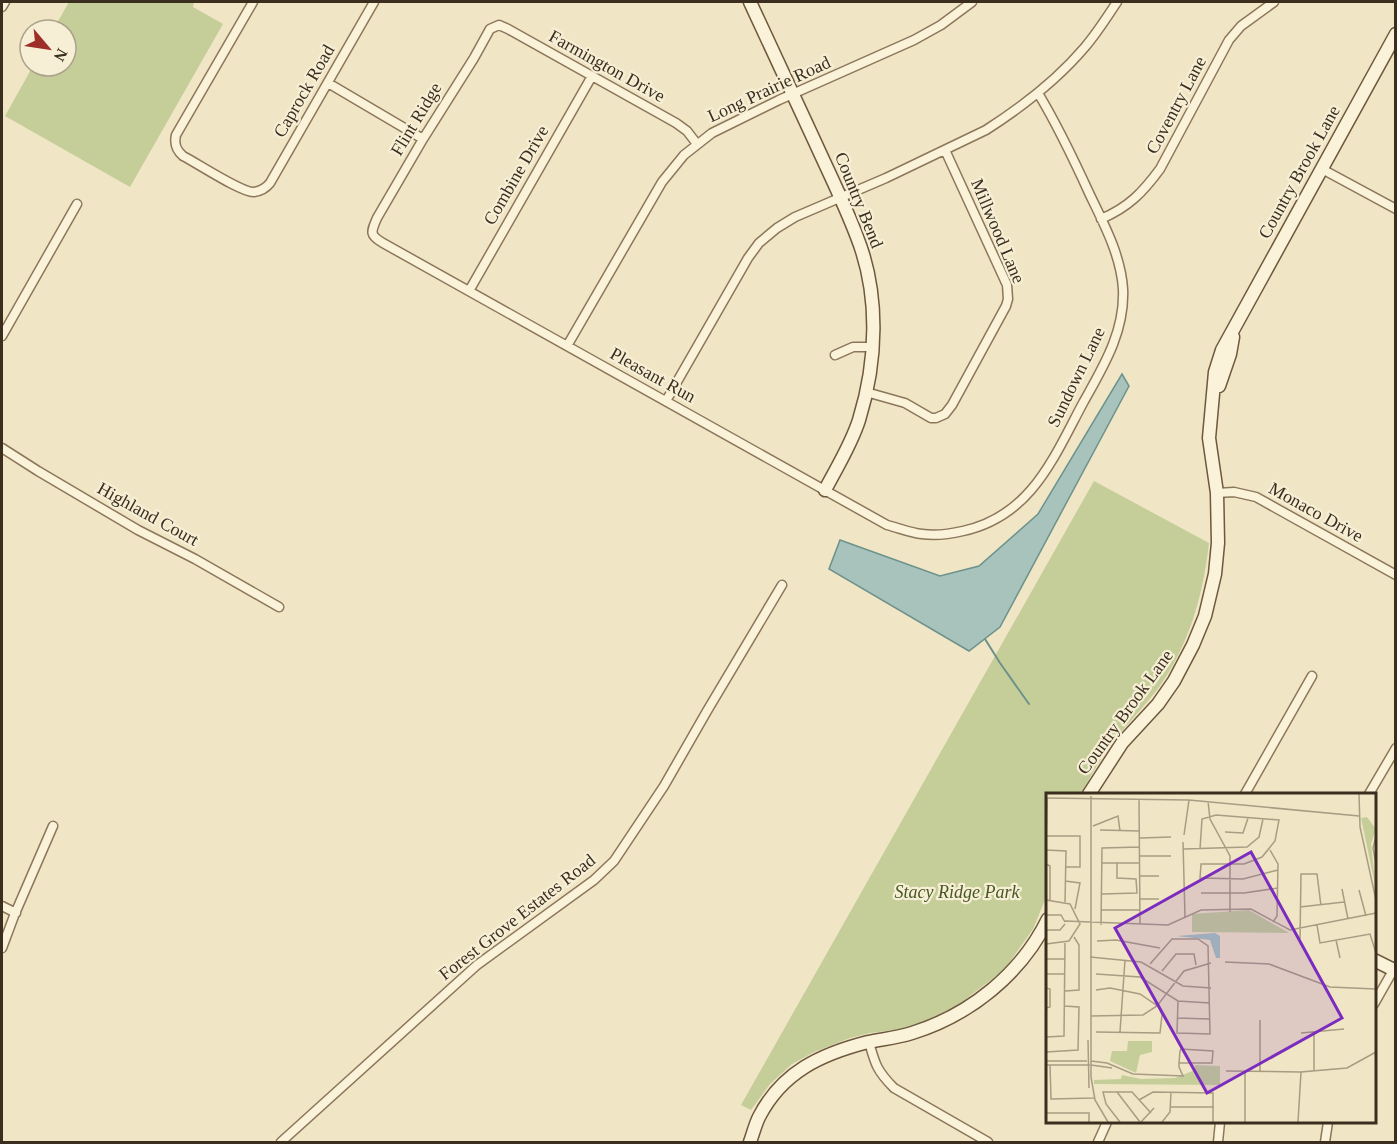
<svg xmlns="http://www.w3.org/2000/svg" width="1397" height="1144" font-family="Georgia,serif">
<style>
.green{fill:#c5ce99}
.water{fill:#a7c3bc;stroke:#6d928b;stroke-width:1.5}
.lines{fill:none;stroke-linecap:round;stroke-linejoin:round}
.stream{stroke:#6d928b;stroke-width:2}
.street-casing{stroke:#8c775b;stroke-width:11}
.secondary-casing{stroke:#6e583e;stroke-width:15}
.street{stroke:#faf2d9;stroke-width:8}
.secondary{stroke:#faf2d9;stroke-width:12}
.labels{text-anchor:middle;stroke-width:4.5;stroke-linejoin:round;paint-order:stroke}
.street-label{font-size:18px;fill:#3b2e1f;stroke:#f7efd5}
.park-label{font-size:18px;font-style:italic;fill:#485825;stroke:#f7efd5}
.inset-road{fill:none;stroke:#a89c83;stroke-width:1.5}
.view{fill:#7b2cbf;fill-opacity:0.15;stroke:#7b2cbf;stroke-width:3}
.inset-edge{fill:none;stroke:#3b2e1f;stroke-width:3}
</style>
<rect width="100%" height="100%" fill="#f0e5c5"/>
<path class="green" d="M69,2h125l-1,5 30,17 -93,163 -125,-71 28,-50h33v-36h-13z
M1094,481l115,62c-6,53 -20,103 -52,147 -14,18 -31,35 -45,53 -12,16 -22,34 -31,51h-33l-1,101 -14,34 -29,41 -45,34 -33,17 -24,8 -32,4 -20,5 -36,14 -22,12 -22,20 -19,26 -10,-5z"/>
<path class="water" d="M1122,374l7,12 -129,241 -31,24 -140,-82 11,-29 100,36 39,-10 59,-52z"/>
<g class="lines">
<path class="stream" d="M985,639l15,24 29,41"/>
<g class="street-casing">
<path id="street" d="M253,2l-77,133c-2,9 0,15 7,21 14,7 59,37 71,36 7,-1 12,-4 16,-9l104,-181
M2,7l3,-5
M328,83l95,56
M697,144l-10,-13 -11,-8 -168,-94 -9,-4 -9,4 -16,29 -51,81 -46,79c-6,14 -8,17 6,25l504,282c12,3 24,8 35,9 14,2 28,0 41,-3 68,-15 90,-72 120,-128 20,-36 42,-71 40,-114 -2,-33 -19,-65 -33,-94 -16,-35 -32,-69 -52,-102
M1322,169l74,40
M1101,219c28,-12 42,-27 59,-50l69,-129 12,-14 33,-24
M469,291l123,-215
M2,336l75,-132
M567,346l95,-164 22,-27 28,-22 67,-33 135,-60 27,-15 31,-23
M835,355l18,-8h20
M866,392l39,11 26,15h5l9,-4 7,-9 54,-99 2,-7 -1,-14 -62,-135
M666,401l82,-143 11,-15 18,-15 18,-11 91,-39 100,-48c36,-23 71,-50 99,-83 12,-14 22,-30 32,-45
M2,448l36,23 100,59 57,29 84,48
M1217,493l17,-1 22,5 140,78
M1245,794l67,-118
M1369,794l27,-46
M2,906l14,7
M2,948l12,-32 39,-90
M1374,1004l21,-37
M869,1042c6,22 8,29 25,46l94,54
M281,1142l196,-177 117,-85 20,-19 50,-75 43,-75 75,-126
M1098,1142l9,-20
M1218,1142l2,-20
M1325,1142l3,-20"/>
</g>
<g class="secondary-casing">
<path id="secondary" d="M750,2c21,46 43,93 65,140 14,31 30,63 42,95 23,58 20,125 2,183 -8,25 -22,47 -34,70
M1219,386l11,-32 3,-17
M1089,794l33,-51 36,-39 16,-23 19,-36 12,-29 10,-42 3,-31 -1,-50 -8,-55 6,-66 7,-22 174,-316
M1374,960l22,11
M750,1142c3,-8 5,-17 9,-25 23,-45 62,-63 109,-75 14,-3 29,-4 44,-9 58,-18 109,-59 136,-114"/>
</g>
<use href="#street" class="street"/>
<use href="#secondary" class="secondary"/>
</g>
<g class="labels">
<g class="street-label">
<text transform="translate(607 66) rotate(29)" y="6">Farmington Drive</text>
<text transform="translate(769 89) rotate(-25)" y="6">Long Prairie Road</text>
<text transform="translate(304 91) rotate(-60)" y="6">Caprock Road</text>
<text transform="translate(1176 105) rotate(-62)" y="6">Coventry Lane</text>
<text transform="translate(416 119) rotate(-59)" y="6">Flint Ridge</text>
<text transform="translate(1299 172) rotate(-61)" y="6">Country Brook Lane</text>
<text transform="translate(516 175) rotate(-60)" y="6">Combine Drive</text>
<text transform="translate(859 200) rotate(68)" y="6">Country Bend</text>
<text transform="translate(998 231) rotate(67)" y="6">Millwood Lane</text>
<text transform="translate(653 375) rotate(29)" y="6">Pleasant Run</text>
<text transform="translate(1076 377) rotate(-64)" y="6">Sundown Lane</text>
<text transform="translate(1316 512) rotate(29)" y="6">Monaco Drive</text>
<text transform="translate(148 514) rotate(29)" y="6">Highland Court</text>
<text transform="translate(1125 712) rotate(-54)" y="6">Country Brook Lane</text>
<text transform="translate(517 917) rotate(-38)" y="6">Forest Grove Estates Road</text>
</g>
<g class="park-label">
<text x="957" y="898">Stacy Ridge Park</text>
</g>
</g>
<g transform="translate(1046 793)">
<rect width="330" height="330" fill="#f0e5c5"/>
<path d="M321,24l9,12 -5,15 5,45 -15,-71zM203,117l40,23 -97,-1v-18zM82,248h24v11l-12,3 -4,18 -26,-12 2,-10h15zM149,272l25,1v19l-126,-1v-4l27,-1 1,-4 19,4 34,-1 20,-8z" fill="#c5ce99"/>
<path d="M169,140l5,3v22h-4l-6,-18 -33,-4z" fill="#a7c3bc"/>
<path class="inset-road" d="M313,1l1,33 16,73M45,3v281l4,23 13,22M0,5l143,2 170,16M93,6l1,126M162,8l2,18 20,37v56M47,33l25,-10 2,15M54,37l40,1M179,39l18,1 5,-15M138,42l5,-35M1,43h33v31h-15M330,43l-3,12 3,16M94,45l31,-1M137,49l2,75M0,53l1,-48M138,56l63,-2 12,-10 4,-18M154,56l2,-30 14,-4 63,5 -4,21 -13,16 -18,7h-43l-1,14 43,1 35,-9M0,57l20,1 -1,51M224,57l8,14 -1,52 -4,6M94,63h31M56,70h38M0,71l4,2v34M94,83h19M19,88l15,2 -5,26M296,96l6,30M313,97l7,26M155,100h43l34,-5M56,101l35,-1 -1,-14 -19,-1v-15M94,106h19M0,107l24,4 10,20 -11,17 -23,3M254,114l44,-5M55,117h39M0,122h15l4,7M19,128l103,4 33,-15 50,-1 39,21 86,-17M55,132l1,-77 38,-1M271,132l3,18 50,-9 6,19M0,137h14l5,-6M254,146l1,-65h16l4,32M290,147l4,18M51,148l19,-1 44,8M44,164l51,5 42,24 28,2M0,166h19M179,169l44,2 61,23 46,2M104,171l22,-25h26l10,7 2,88 -33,-1 1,-32M116,178l14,-17h18l2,11M0,181h19M50,181l44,3 38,24 32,2M0,195l4,1v18l-4,1M50,197l14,-2 30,6 19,13 3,8 -2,18 -64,-1M19,198l14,-1v-45l-5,-8M45,223l52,-1 14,-9 27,-35 27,-8M131,225l33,1M74,239l5,-72M268,239v38M255,240l43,-4M0,244l18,-1 1,-93M42,247l1,48M0,259l32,-2 1,-43 -15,-1M0,268h41M45,268l16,2 26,11 51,2M133,270h33l1,-12 -32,-2 -1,2 -1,12v4l4,9M0,272h44M4,272l1,34 43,-1M45,272l21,3M180,278l75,1M214,278v-51M71,299l23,30M93,307l14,-8 60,1v29M125,314h43M0,320h43v9M74,329l-14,-18 -3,-12h29l19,21M95,329l13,-14M116,329l8,-10 1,-20M199,329v-51M252,329l3,-50 46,-4 29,-16"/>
<path class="view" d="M205,59l91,166 -135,75 -92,-165z"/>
<rect width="330" height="330" class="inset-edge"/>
</g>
<rect width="1397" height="1144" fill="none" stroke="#3b2e1f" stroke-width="6"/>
<g transform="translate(48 48) rotate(119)"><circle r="28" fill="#f7efd5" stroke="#aca28c" stroke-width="1.5"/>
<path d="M0-4.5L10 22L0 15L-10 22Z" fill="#9d2e29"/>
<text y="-9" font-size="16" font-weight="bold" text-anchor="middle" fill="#3b2e1f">N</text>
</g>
</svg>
